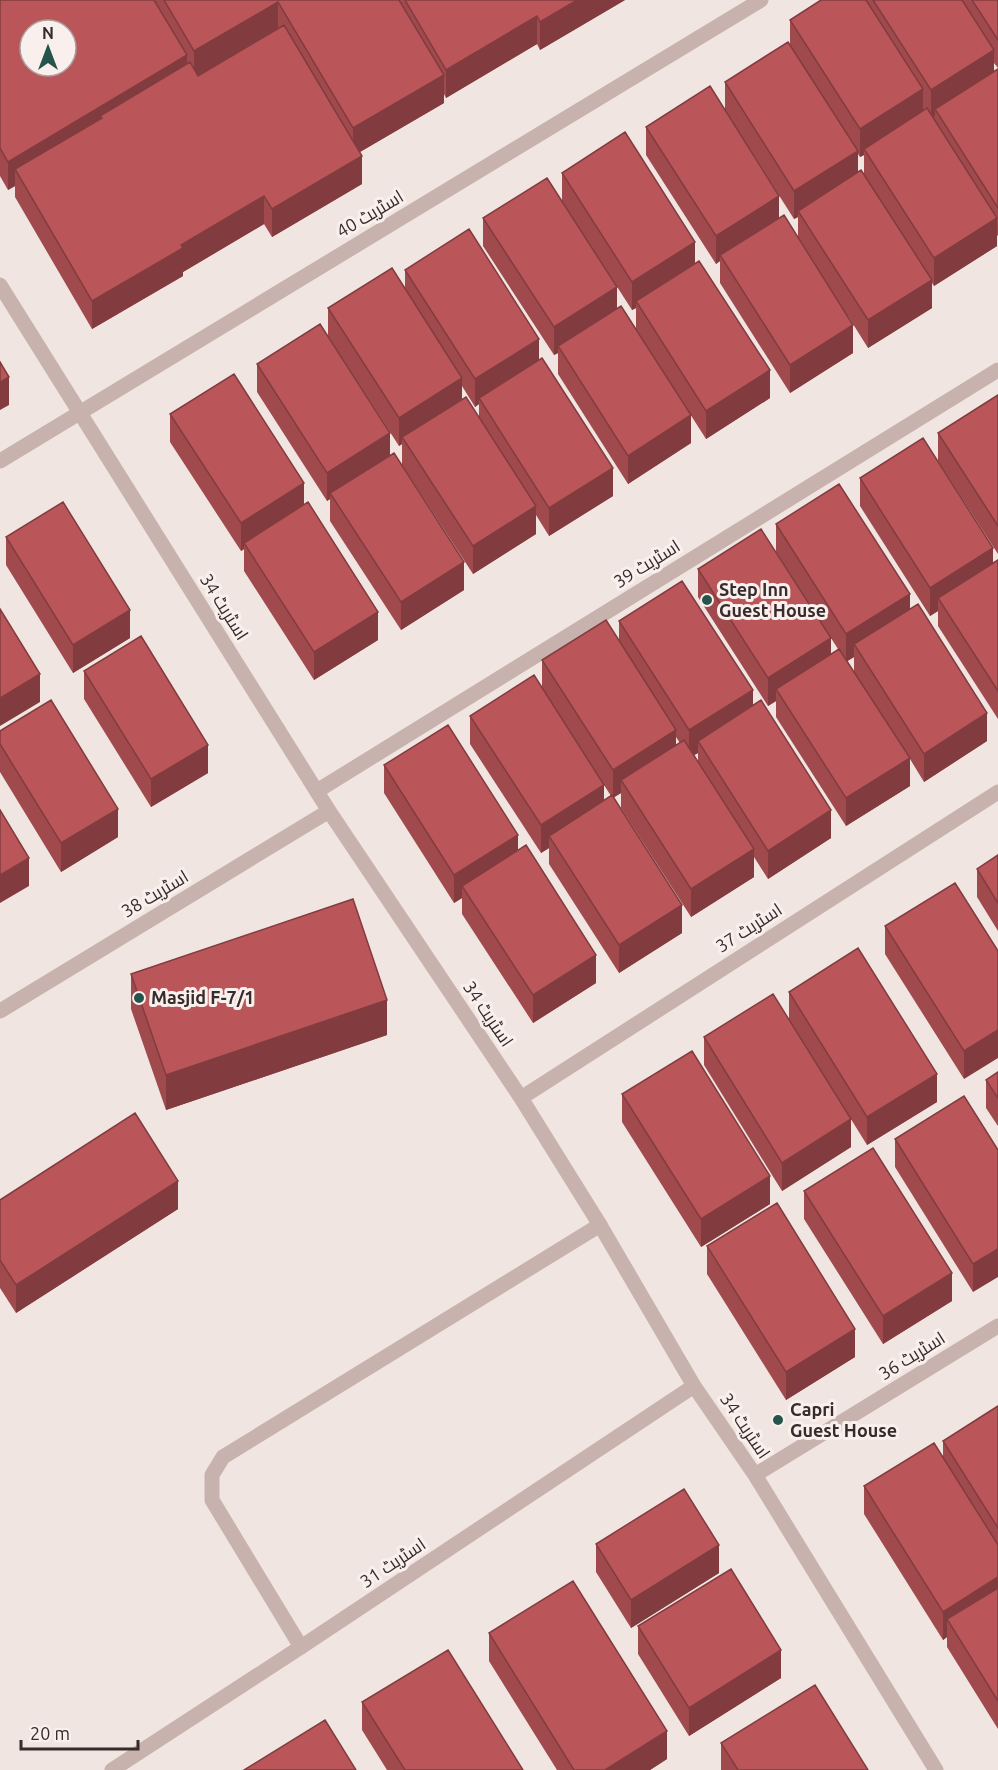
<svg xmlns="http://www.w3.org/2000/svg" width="998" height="1770" font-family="Ubuntu,Cairo,sans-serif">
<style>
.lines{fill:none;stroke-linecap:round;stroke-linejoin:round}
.service{stroke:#c8b2ad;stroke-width:15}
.minor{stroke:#c8b2ad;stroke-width:15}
.wall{fill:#a04a4d;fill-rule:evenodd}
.shaded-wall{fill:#823c3f}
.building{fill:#ba565a;stroke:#823c3f;stroke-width:1.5;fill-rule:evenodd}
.poi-dot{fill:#25554a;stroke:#f9f0ed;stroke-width:2}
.labels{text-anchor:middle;stroke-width:6;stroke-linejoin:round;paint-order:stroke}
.street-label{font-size:18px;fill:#372b2b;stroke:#f9f0ed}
.poi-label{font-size:18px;font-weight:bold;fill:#372b2b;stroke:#f9f0ed;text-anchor:start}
</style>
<rect width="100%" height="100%" fill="#f1e5e1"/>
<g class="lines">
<path class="service" d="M301,1647l-89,-147v-25l11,-18 377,-232"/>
<path class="minor" d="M0,285l329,526 192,287 79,127 94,161 61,89 181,295
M0,461l761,-461
M317,791l681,-421
M0,1011l329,-200
M521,1098l477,-306
M755,1475l243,-149
M112,1770l189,-123 393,-261"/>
</g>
<path class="wall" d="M0,0h625l-85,50 -3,-6 -91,54 -2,-4v9l-84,49 2,32 -90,53 -8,-13 -81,48v4l-91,53 -77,-132v-11l-7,4 -8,-14z
M821,0h177v68l-4,-5v8l4,-2v167l-1,-1v11l-63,40 -2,-3v25l-64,40 -20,-32 5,37 -63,40 -70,-110v-22l-4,3 -70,-109v-28l133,91 19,20v-21l-4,2 -69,-109v-28l65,-38v-24zM858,154l2,3 4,-2v18l-6,-1z
M562,173l133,91 75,134 -64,41 -70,-110v-21l-4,2 -70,-109z
M483,218l134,90 74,135 -63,41 -70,-110v-21l-4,2 -71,-109z
M405,270l134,90 74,136 -64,40 -13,-21v19l-63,40 -71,-109v-21l-3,2 -71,-110v-28l77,-19zM462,386l13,21 4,-3v14l-17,-19z
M257,364l133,91 74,135 -63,40 -71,-109v-22l-3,2 -70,-109z
M998,395v159l-60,-93v-28z
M170,414l134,91 74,135 -64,40 -70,-109v-22l-3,2 -71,-109z
M860,478l133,85 5,-3v159l-60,-93v-15l-8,5 -70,-110z
M776,524l134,85 77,132 -63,41 -14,-23v27l-64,40 -70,-109v-16l-8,5 -70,-109v-28l133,85 7,-5 -62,-97zM854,657v15l-7,-11z
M6,537l124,101 -57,35 -67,-108z
M619,621l134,85 78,132 -63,41 -14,-22v20l-63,40 -70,-109v-15l-7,4 68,136 -63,40 -70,-109v-16l-8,5 -71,-109v-28l134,84 7,-4 -69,-108v-28l77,-19zM676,737l4,6 -4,2zM698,753v8l-4,-6z
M84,671l124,102 -57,34 -67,-108z
M0,731l118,106 -57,35 -61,-100z
M384,765l134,86 78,132 -63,40 -71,-109v-16l-8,5 -70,-110z
M998,855v76l-21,-34v-28z
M885,926l113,25 -34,128 -79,-125z
M131,974l256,61 -221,75 -35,-101z
M789,992l148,110 -70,43 -67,-108 51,110 -69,44 -78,-126v-28l85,-17z
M998,1072v54l-12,-18v-28z
M622,1094l148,110 -69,43 -79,-125z
M895,1139l103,11 -25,142 -78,-125z
M804,1191l148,110 -69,43 -79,-125z
M0,1200l178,9 -162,104 -16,-25z
M707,1246l148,111 -69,43 -79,-126z
M998,1406v323l-51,-82v-10l-4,3 -79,-126v-28l79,-29v-16z
M596,1544l123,29 -88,55 -35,-56z
M638,1626l143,52 -92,58 -51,-82z
M489,1633l178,126 -17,11h-93l-68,-109z
M362,1702l161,68h-136l-25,-40z
M721,1743l147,27h-147z"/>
<path class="shaded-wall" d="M577,0h48l-85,50v-28z
M278,2v28l-84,49v-28z
M537,16v28l-91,54v-28z
M994,50v28l-59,31v7l-4,2v-28z
M187,55v28l-85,35 -2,-2v19l-85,34v17l-7,4v-28z
M444,75v28l-91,53v-28z
M923,89v28l-59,32v6l-4,2v-28z
M858,151v28l-60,32v6l-4,2v-28z
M362,156v28l-90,53v-28z
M264,196v28l-81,48v4l-91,53v-28l89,-56z
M779,196v28l-59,31v6l-4,3v-28z
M997,218v28l-63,40v-28z
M695,242v28l-59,31v7l-4,2v-28z
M932,280v28l-64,40v-28z
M617,287v28l-59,31v7l-4,2v-28z
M853,325v28l-63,40v-28z
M539,339v28l-60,31v6l-4,3v-28z
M770,370v28l-64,41v-28z
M9,377v28l-9,5v-28z
M462,378v28l-60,31v7l-3,2v-28z
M691,415v28l-63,41v-28z
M390,433v28l-60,32v6l-3,2v-28z
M613,468v28l-64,40v-28z
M304,483v28l-60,32v6l-3,2v-28z
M536,506v28l-63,40v-28z
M993,548v28l-55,22v13l-8,5v-28z
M464,562v28l-63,40v-28z
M910,594v28l-56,22v13l-8,5v-28z
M130,610v28l-57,35v-28z
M378,612v28l-64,40v-28z
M831,638v28l-55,23v12l-8,5v-28z
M40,674v28l-40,24v-28z
M753,690v28l-55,23v12l-9,5v-28z
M987,713v28l-63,41v-28z
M676,730v28l-55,22v13l-8,5v-28z
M208,745v28l-57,34v-28z
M910,758v28l-64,40v-28z
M604,785v28l-55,23v12l-8,5v-28z
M118,809v28l-57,35v-29z
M831,810v28l-63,41v-28z
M518,835v28l-56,23v12l-8,5v-28z
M754,849v28l-63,40v-28z
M29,858v28l-29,17v-28z
M682,905v28l-63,40v-28z
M596,955v28l-63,40v-28z
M387,1000v35l-221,75v-35z
M998,1030v28l-34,21v-28z
M937,1074v28l-70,43v-28z
M851,1119v28l-69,44v-28z
M770,1176v28l-69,43v-28z
M178,1181v28l-162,104v-28z
M998,1249v28l-25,15v-28z
M952,1273v28l-69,43v-28z
M855,1329v28l-69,43v-28z
M719,1545v28l-88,55v-28z
M998,1577v28l-51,14v18l-4,3v-28z
M781,1650v28l-92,58v-28z
M667,1731v28l-17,11h-45z"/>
<path class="building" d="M0,0h154l33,55 -179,107 -8,-14zM30,30h36v36h-36z
M164,0h235l45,75 -91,53 -75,-126 -84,49z
M405,0h172l-37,22 -3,-6 -91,54z
M821,0h45l57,89 -63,40 -70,-109z
M873,0h89l32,50 -63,40z
M972,0h26v40z
M284,25l78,131 -90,53 -8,-13 -83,49 2,3 -91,53 -77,-132 87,-51 -2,-2 90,-54 8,14z
M788,42l70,109 -64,40 -69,-109z
M998,69v139l-63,-99z
M710,86l69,110 -63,40 -70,-109z
M927,108l70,110 -63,40 -70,-109z
M625,132l70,110 -63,40 -70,-109z
M861,170l71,110 -64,40 -70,-109z
M547,178l70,109 -63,40 -71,-109z
M784,215l69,110 -63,40 -70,-110z
M469,229l70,110 -64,40 -70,-109z
M699,261l71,109 -64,41 -70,-110z
M392,268l70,110 -63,40 -71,-110z
M621,306l70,109 -63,41 -70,-110z
M320,324l70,109 -63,40 -70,-109z
M542,358l71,110 -64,40 -70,-110z
M0,362l9,15 -9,5z
M234,374l70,109 -63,40 -71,-109z
M998,395v131l-60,-93z
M466,397l70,109 -63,40 -71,-109z
M923,438l70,110 -63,40 -70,-110z
M394,453l70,109 -63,40 -71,-109z
M839,484l71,110 -64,40 -70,-110z
M63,502l67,108 -57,35 -67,-108z
M308,502l70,110 -64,40 -70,-109z
M761,529l70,109 -63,40 -70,-109z
M998,560v131l-60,-93z
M682,581l71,109 -64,40 -70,-109z
M918,604l69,109 -63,41 -70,-110z
M0,609l40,65 -40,24z
M606,620l70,110 -63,40 -71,-110z
M141,636l67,109 -57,34 -67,-108z
M839,649l71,109 -64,40 -70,-109z
M534,675l70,110 -63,40 -71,-109z
M51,700l67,109 -57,34 -61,-99v-13z
M761,700l70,110 -63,41 -70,-110z
M448,725l70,110 -64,40 -70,-110z
M684,740l70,109 -63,40 -70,-109z
M612,795l70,110 -63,40 -70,-109z
M0,810l29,48 -29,17z
M526,845l70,110 -63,40 -71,-109z
M998,855v48l-21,-34z
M955,883l43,68v79l-34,21 -79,-125z
M353,899l34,101 -221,75 -35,-101z
M858,948l79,126 -70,43 -78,-125z
M773,994l78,125 -69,44 -78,-126z
M692,1051l78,125 -69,43 -79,-125z
M998,1072v26l-12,-18z
M964,1096l34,54v99l-25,15 -78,-125z
M135,1113l43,68 -162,104 -16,-25v-60z
M873,1148l79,125 -69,43 -79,-125z
M777,1203l78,126 -69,43 -79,-126z
M998,1406v122l-55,-87z
M934,1443l64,102v32l-55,35 -79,-126z
M684,1489l35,56 -88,55 -35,-56z
M731,1569l50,81 -92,58 -51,-82z
M573,1581l94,150 -62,39h-31l-85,-137z
M998,1588v113l-51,-82z
M448,1650l75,120h-118l-43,-68z
M815,1685l53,85h-130l-17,-27z
M325,1720l31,50h-112z"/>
<g class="poi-dot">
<circle cx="707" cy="600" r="6"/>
<circle cx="139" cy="998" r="6"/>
<circle cx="778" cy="1420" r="6"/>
</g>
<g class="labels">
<g class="street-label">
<text transform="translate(370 214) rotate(-31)" y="6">اسٹریٹ 40</text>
<text transform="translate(647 564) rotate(-32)" y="6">اسٹریٹ 39</text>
<text transform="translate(224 607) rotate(58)" y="6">اسٹریٹ 34</text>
<text transform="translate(155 894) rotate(-31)" y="6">اسٹریٹ 38</text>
<text transform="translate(749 928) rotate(-33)" y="6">اسٹریٹ 37</text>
<text transform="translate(488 1014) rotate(56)" y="6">اسٹریٹ 34</text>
<text transform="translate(912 1356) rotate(-32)" y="6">اسٹریٹ 36</text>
<text transform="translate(745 1426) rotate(56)" y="6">اسٹریٹ 34</text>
<text transform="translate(393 1563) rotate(-34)" y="6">اسٹریٹ 31</text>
</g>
<g class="poi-label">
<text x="719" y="596">Step Inn<tspan x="719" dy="21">Guest House</tspan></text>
<text x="151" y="1004">Masjid F-7/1</text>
<text x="790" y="1416">Capri<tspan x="790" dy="21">Guest House</tspan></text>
</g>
</g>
<g transform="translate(48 48)"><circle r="28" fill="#f9f0ed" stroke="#aba19f" stroke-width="1.5"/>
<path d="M0-4.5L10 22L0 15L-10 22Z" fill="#25554a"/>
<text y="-9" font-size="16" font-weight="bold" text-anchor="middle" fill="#372b2b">N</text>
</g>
<path d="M21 1740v9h117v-9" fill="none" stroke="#372b2b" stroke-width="3"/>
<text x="30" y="1740" font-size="18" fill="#372b2b" stroke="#f9f0ed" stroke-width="4.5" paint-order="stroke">20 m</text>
</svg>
